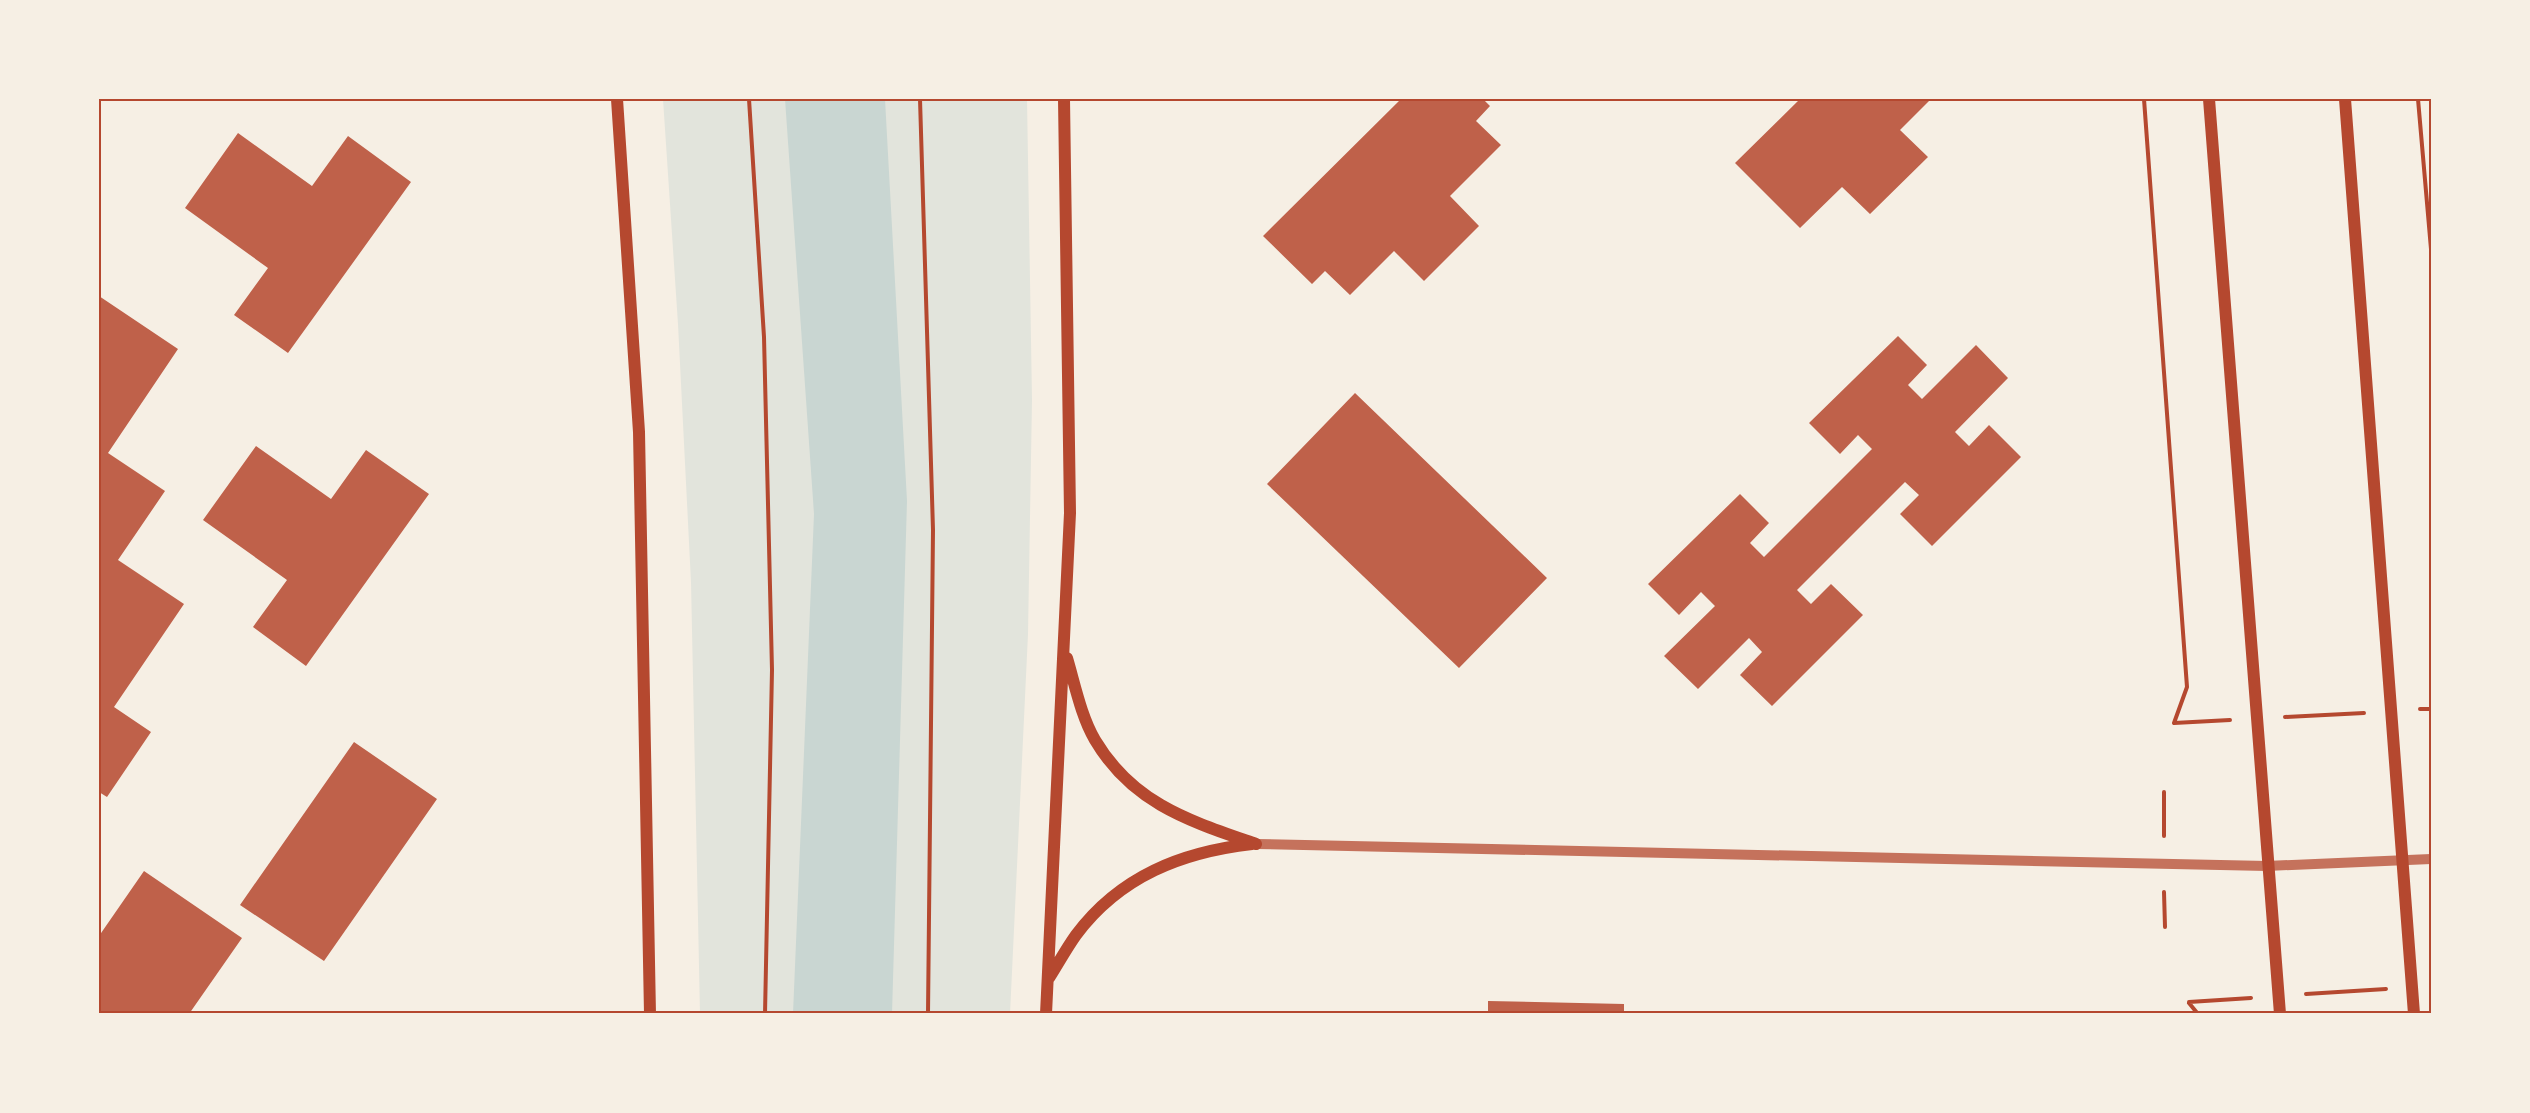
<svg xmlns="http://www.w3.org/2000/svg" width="2530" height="1113" font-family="Helvetica,sans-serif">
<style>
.green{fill:#e2e4dc}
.water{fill:#c9d6d2}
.building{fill:#bf614a}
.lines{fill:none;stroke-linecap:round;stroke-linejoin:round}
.path{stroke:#b5482f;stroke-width:4}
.tertiary{stroke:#c5725c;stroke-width:10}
.secondary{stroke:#b5482f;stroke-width:12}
.neatline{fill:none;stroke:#b5482f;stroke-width:2}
</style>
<rect width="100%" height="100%" fill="#f6efe4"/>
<path class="green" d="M663,99h364l5,301 -4,234 -18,380h-310l-9,-432 -13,-258z"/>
<path class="water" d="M785,99h100l22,402 -15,513h-99l21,-500z"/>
<path class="building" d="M1401,99h82l7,7 -14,15 25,24 -51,51 29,30 -55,55 -30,-30 -44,44 -25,-24 -13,13 -49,-48z
M1800,99h131l-31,31 28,27 -58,57 -28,-27 -42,41 -65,-65z
M238,133l74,53 36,-50 63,46 -123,171 -54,-38 34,-47 -83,-60z
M99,296l79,53 -70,104 57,38 -47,69 66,44 -70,103 37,25 -44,65 -8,-5z
M1898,336l29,29 -19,20 14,14 54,-54 32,33 -53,54 14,14 20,-21 32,32 -89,89 -32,-32 19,-19 -14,-13 -108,108 14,14 20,-20 32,31 -91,91 -32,-31 22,-23 -13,-14 -51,51 -34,-33 51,-50 -14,-14 -22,23 -31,-31 92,-90 29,29 -19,20 14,14 108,-108 -14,-14 -18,19 -31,-31z
M1355,393l192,185 -88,90 -192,-184z
M256,446l75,53 35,-49 63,44 -123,172 -53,-39 34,-47 -84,-60z
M354,742l83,57 -113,162 -84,-56z
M144,871l98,67 -53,76h-90v-78z
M1488,1001l136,3v10h-136z"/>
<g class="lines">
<path class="path" d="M749,99l15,238 8,333 -7,344
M920,99l13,431 -5,484
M2144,99l43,588 -13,36 56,-3
M2418,99l13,150
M2420,709h11
M2285,717l79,-4
M2164,792v44
M2164,892l1,35
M2306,994l80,-5
M2189,1002l62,-4
M2189,1003l9,11"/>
<path class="tertiary" d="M1256,844l1011,22 164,-7"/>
<path class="secondary" d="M617,99l22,333 11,582
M2209,99l71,915
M2345,99l69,915
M1067,658c8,27 14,58 28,82 38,64 95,81 161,104
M1049,978c9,-14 17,-29 27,-43 44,-59 106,-83 176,-91
M1046,1014l24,-501 -6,-414"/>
</g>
<rect width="2530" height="1113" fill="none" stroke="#f6efe4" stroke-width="201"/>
<rect x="100" y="100" width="2330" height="912" class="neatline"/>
</svg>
